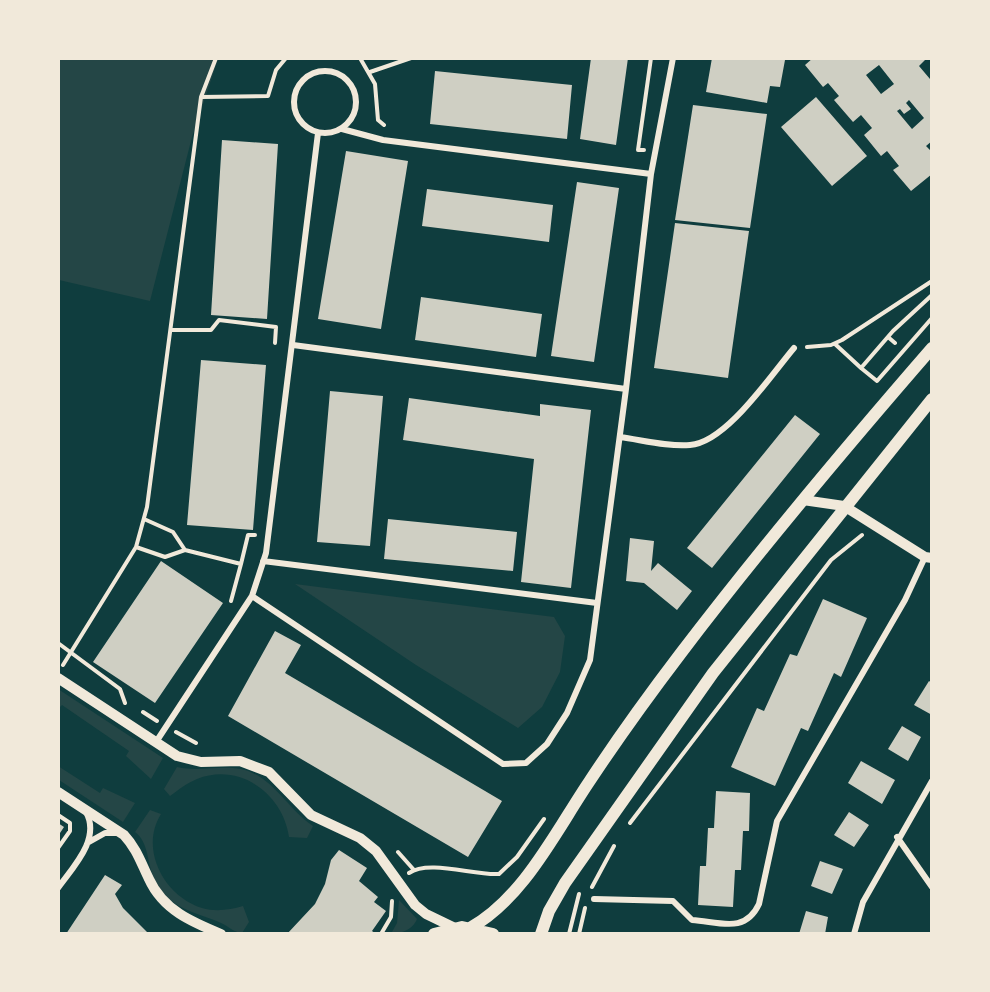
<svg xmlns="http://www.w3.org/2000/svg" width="990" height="992" font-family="Literata,serif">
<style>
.green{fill:#244646}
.building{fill:#cfcfc3;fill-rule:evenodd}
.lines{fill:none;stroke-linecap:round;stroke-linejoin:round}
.path{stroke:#f1e9da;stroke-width:4}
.minor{stroke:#f1e9da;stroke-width:6}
.tertiary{stroke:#f1e9da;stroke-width:10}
.secondary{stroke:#f1e9da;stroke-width:12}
</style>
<rect width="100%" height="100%" fill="#0f3d3e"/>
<path class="green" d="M59,59h159l-26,78 -42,164 -91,-21z
M295,584l259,33 11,19 -5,36 -18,35 -24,21 -102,-63z
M58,689l105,69 -12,21 -25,-23 3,-5 -67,-46 -3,3z
M58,766l42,27 3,-5 32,15 -12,19 -64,-42z
M177,767c22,5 42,-2 64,2 32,7 46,40 72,57l-6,12 -18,-1c-6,-43 -49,-75 -92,-58 -10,4 -19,11 -27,17l-6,-7z
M150,810l11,4c-22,35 3,82 41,94 13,4 28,2 41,-2l6,16 -7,11c-7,0 -14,-7 -21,-10 -26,-12 -53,-13 -67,-45 -7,-14 -5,-36 -19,-46z
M399,900l18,19c-4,10 -16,16 -25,13l5,-9z"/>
<path class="building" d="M591,58h37l-12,87 -36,-6z
M712,58l73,2 -5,27 -10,-1 -3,17 -61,-11z
M813,58h114l-8,8 11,13 2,-1v63l-6,5 6,6v22l-21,17 -18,-21 6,-4 -12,-15 -6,5 -17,-21 8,-7 -11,-13 -8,7 -19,-22 5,-4 -11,-13 -5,4 -18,-22zM879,65l15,19 -13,10 -15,-19zM909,100l15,18 -12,11 -15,-18 3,-2 4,5 7,-5 -5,-6z
M435,71l137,14 -5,54 -137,-15z
M816,97l51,59 -35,30 -51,-59z
M693,105l74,9 -17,114 -75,-8z
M222,140l56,4 -11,175 -56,-4z
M346,151l62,10 -27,168 -63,-10z
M577,182l42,6 -25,174 -43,-6z
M427,189l126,16 -4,37 -127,-16z
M675,223l74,8 -21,147 -74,-10z
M421,297l121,17 -6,43 -121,-17z
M201,360l65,5 -13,165 -66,-5z
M330,391l53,5 -13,150 -53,-4z
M409,398l131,18v-12l51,6 -20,178 -50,-6 13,-123 -131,-19z
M795,415l25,19 -108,134 -25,-20z
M388,519l129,13 -4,39 -129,-12z
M630,538l24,3 -3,30 7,-8 34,28 -15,19 -33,-27 -18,-2z
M161,561l62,42 -68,100 -62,-41z
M823,599l44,19 -26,59 -7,-4 -26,58 -7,-3 -26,58 -44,-19 26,-59 7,3 26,-57 7,2z
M275,631l26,14 -16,28 217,128 -34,56 -240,-141z
M929,681l3,2v32l-18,-10z
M902,726l19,11 -13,24 -20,-12z
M861,761l34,19 -13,24 -34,-21z
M716,791l34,2 -1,38h-6l-2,39h-6l-2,37 -35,-2 2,-39h6l2,-38h6z
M849,812l20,13 -15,22 -20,-12z
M58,823l6,4 -6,9z
M339,850l28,18 -8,13 19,16 -4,5 12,9 -14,20 4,3h-89l28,-30 10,-20 6,-24z
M820,861l23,8 -11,25 -21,-8z
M105,875l17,10 -7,9 8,14 26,26h-83z
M806,911l22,6 -3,17h-26z"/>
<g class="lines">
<path class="path" d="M360,58l15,26 3,36 6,5
M370,72l41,-14
M201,97l67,-1 8,-26 10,-12
M644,150h-6l13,-92
M172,330h39l8,-10 57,7 -1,16
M888,337l7,6
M835,344l26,24 32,-37 39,-36
M807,347l24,-2 11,-5 90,-59
M861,368l16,13 55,-63
M144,519l29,13 12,18
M136,547l29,10 20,-7 56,14 7,-29h7
M231,601l10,-37
M58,643l62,46 5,14
M63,665l73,-118 11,-40 54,-410 15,-39
M143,712l14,9
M176,732l20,11
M58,815l12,8v8l-12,17
M630,823l201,-263 31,-25
M398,852l16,18
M409,873c20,-14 66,3 90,1l18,-17 27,-38
M592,887l22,-41
M381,934l10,-17 1,-16
M569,934l10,-40
M579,934l6,-26"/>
<path class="minor" d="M294 102a31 31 0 1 1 62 0a31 31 0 1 1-62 0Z
M342,129l41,11 268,34
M293,345l333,44
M620,437c22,3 48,10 70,8 36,-2 81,-70 104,-97
M263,561l334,42
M252,596l251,168 23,-1 21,-19 20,-31 23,-53 36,-271 25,-215 22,-116
M156,742l96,-146 14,-43 52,-420
M897,837l35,50
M89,842l16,-9h13
M58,888c15,-21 43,-49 28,-76
M594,899l79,2 19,19c28,2 53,14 67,-16l18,-83 128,-221 20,-43
M854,934l9,-32 69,-121"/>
<path class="tertiary" d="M803,500l41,6 81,51 7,1
M58,678l119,78 24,6 39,-1 29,11 42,43 49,23 16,13 39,54 11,9 29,14
M58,792l66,43c13,14 17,28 25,44 14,31 43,43 72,55"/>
<path class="secondary" d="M470,928c53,-29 86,-97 119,-146 29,-44 60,-87 92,-129 80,-105 165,-206 251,-305
M434,934l28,-7 31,7
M541,934l8,-23 16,-28 148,-210 219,-274"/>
</g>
<rect width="990" height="992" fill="none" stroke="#f1e9da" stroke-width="120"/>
</svg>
